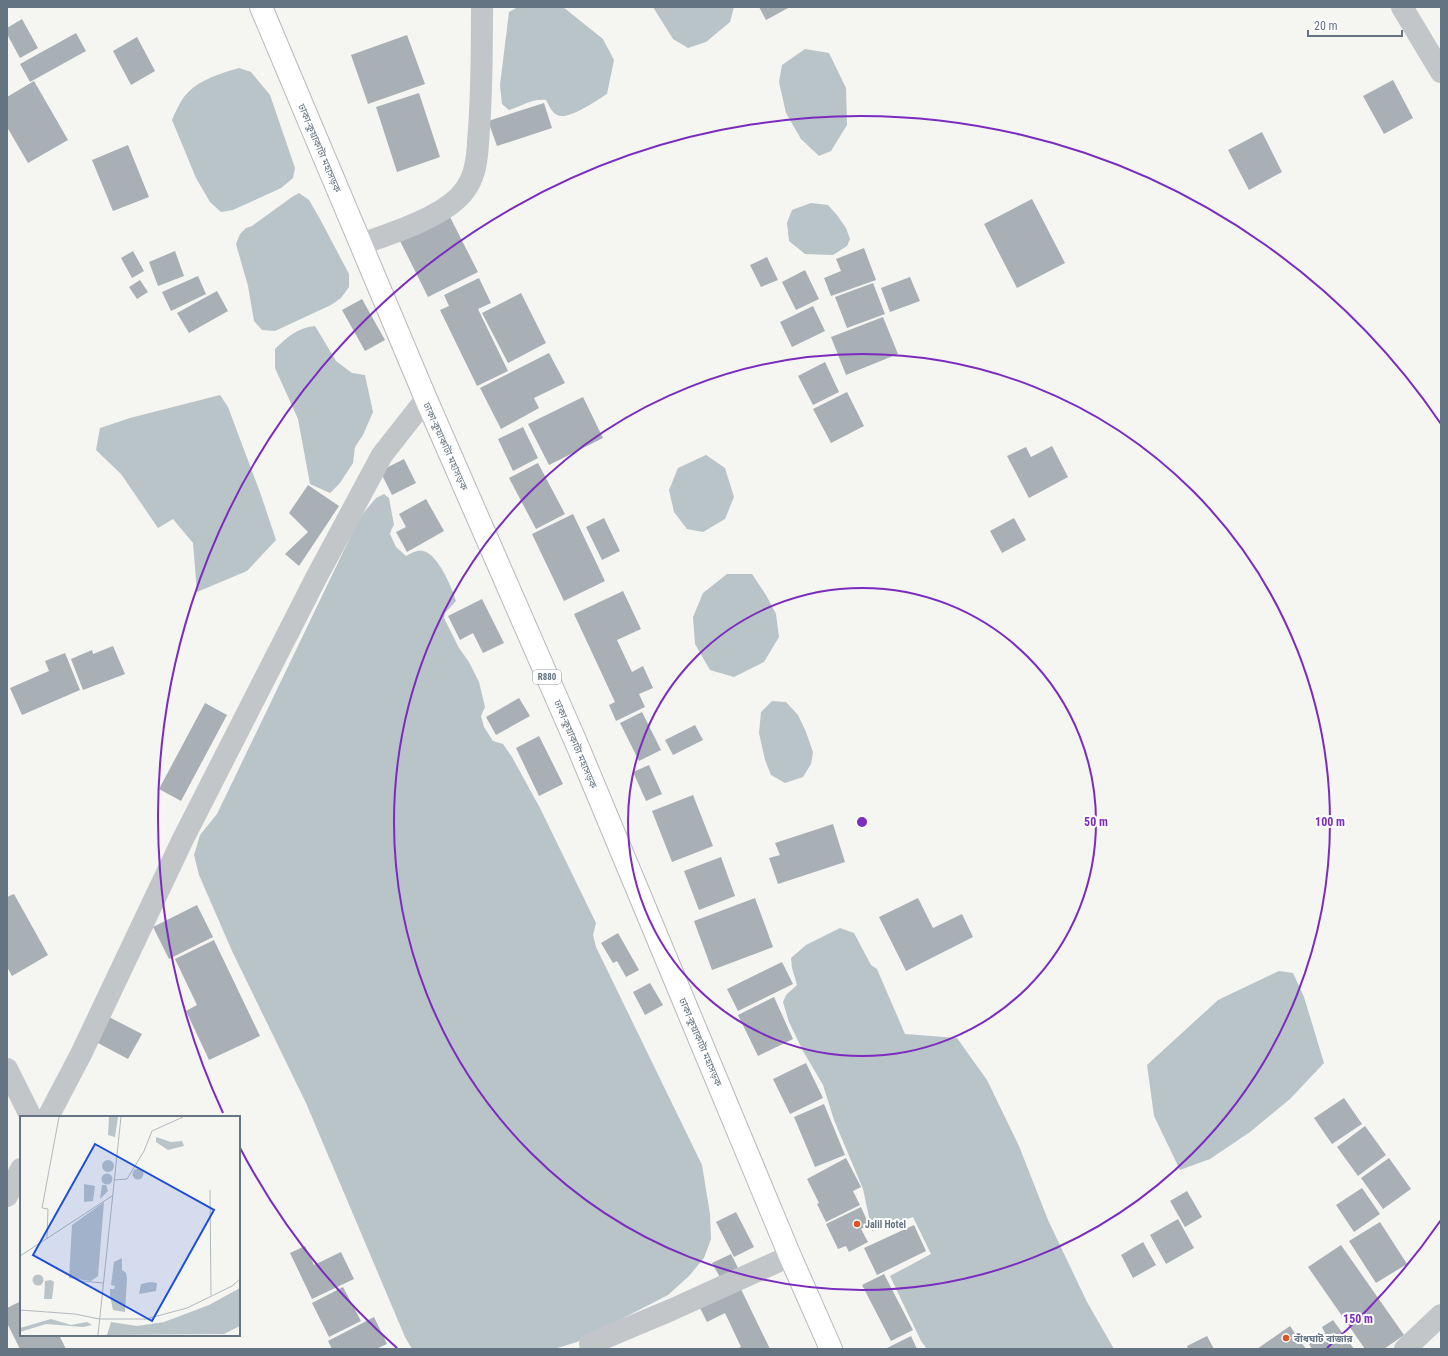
<svg xmlns="http://www.w3.org/2000/svg" width="1448" height="1356" font-family="'Roboto Condensed','Noto Sans Bengali',sans-serif">
<style>
.water{fill:#b9c4c8}
.building{fill:#a8b0b6}
.lines{fill:none;stroke-linecap:round;stroke-linejoin:round}
.major-casing{stroke:#b5b9bd;stroke-width:24}
.minor{stroke:#c2c6c9;stroke-width:22}
.major{stroke:#fff;stroke-width:22}
.ring{fill:none;stroke:#7b2cbf;stroke-width:2}
.poi-dot{fill:#e15325;stroke:#fff;stroke-width:1.5}
.labels{text-anchor:middle;stroke-width:4;stroke-linejoin:round;paint-order:stroke}
.shield{fill:#fff;stroke:#929ea8;stroke-width:1}
.shield-label{font-size:9px;font-weight:bold;fill:#647482}
.street-label{font-size:10px;fill:#647482;stroke:#fff}
.poi-label{font-size:10px;font-weight:bold;fill:#647482;stroke:#fff;text-anchor:start}
.inset-road{fill:none;stroke:#b2b9be;stroke-width:1}
.view{fill:#1d4ed8;fill-opacity:0.15;stroke:#1d4ed8;stroke-width:2}
.inset-edge{fill:none;stroke:#647482;stroke-width:2}
.centre{fill:#7b2cbf;stroke:#fff;stroke-width:2}
.ring-label{font-size:12px;text-anchor:middle;font-weight:bold;fill:#7b2cbf;stroke:#fff;stroke-width:4;stroke-linejoin:round;paint-order:stroke}
</style>
<rect width="100%" height="100%" fill="#f5f5f1"/>
<path class="water" d="M518,7h45l40,32 11,21 -7,34c-10,6 -39,27 -50,21 -5,-2 -8,-10 -11,-15 -13,-2 -24,6 -37,10l-7,-6 -2,-19 9,-73z
M653,7h81l-4,15 -24,20 -18,6 -15,-9z
M805,49l24,4 17,35 1,37 -16,26 -12,5 -18,-17 -15,-26 -7,-31 3,-17z
M239,68l12,4 19,23 25,73 -2,10 -12,10 -48,22 -12,2 -11,-10 -14,-24 -24,-58c3,-7 6,-14 10,-20 12,-19 37,-26 57,-32z
M299,193l10,7 11,19 29,55v13l-8,11 -10,7 -56,26 -13,-1 -8,-9 -6,-35 -12,-42 4,-10 6,-6 6,-2 40,-29z
M811,203l17,2 9,10 9,13 4,11 -3,7 -14,9 -28,-1 -16,-13 -2,-18 5,-13z
M315,326l21,35 16,12 13,2 8,37 -10,23 -8,12 -2,16 -13,20 -10,10 -20,-9 -12,-65 -23,-51v-19c12,-12 22,-21 40,-23z
M220,395l8,12 33,88 15,45 -29,31 -50,21 -4,-49 -20,-24 -15,9 -37,-54 -25,-24 4,-22 30,-10z
M706,455l19,13 9,29 -9,22 -22,13 -16,-3 -13,-17 -5,-22 9,-22z
M384,494l5,4 5,27 -2,3 -2,6 6,13 10,9c6,-3 10,-6 17,-5 14,2 30,38 33,50l-11,12 -1,5 15,30 10,14 10,20 6,25 -4,9 3,11 9,14 10,3 9,13 28,51 56,115 -3,12 3,12 106,218 8,49 1,25 -7,19 -15,18 -21,19 -91,47 -23,7h-142l-7,-12 -99,-234 -74,-152 -33,-76 -5,-20 6,-20 17,-21 143,-297 16,-19z
M727,574h25l14,21 10,19 3,23 -15,25 -30,15 -24,-7 -15,-26 -2,-27 10,-24z
M772,701l14,1 12,13 8,17 7,20 -2,12 -8,13 -18,6 -14,-8 -6,-15 -6,-27 2,-21z
M840,928l14,5 17,32 6,4 28,65 52,4 30,42 32,66 29,74 39,82 27,47h-187l-6,-8 -31,-65 41,-22 -18,-37 -41,14 -9,-42 -29,-69 -11,-35 -20,-34 -14,-29 -6,-20 3,-7 11,-10 -5,-17 -1,-10 15,-13z
M1279,971l14,2 11,24 20,66 -34,36 -40,33 -40,27 -30,11 -26,-54 -7,-51 71,-65z"/>
<path class="building" d="M759,7h31l-24,13z
M22,19l16,29 -18,10 -13,-24v-6z
M76,33l10,18 -56,31 -10,-18z
M407,35l18,49 -57,20 -17,-49z
M137,37l18,34 -24,14 -18,-34z
M1393,80l20,38 -29,16 -21,-38z
M34,81l34,59 -40,23 -21,-36v-30z
M419,93l21,64 -43,15 -21,-65z
M544,103l8,25 -55,18 -9,-25z
M1262,132l20,40 -33,18 -21,-40z
M128,145l21,52 -36,14 -21,-51z
M1032,199l33,64 -48,25 -33,-64z
M450,217l28,55 -50,25 -28,-56z
M864,248l12,32 -45,16 -7,-18 17,-7 -5,-12z
M133,251l11,20 -12,7 -11,-20z
M175,251l9,25 -26,10 -9,-24z
M767,257l11,23 -17,7 -11,-22z
M805,270l14,29 -23,11 -14,-28z
M198,276l8,18 -35,17 -9,-19z
M910,277l10,24 -30,11 -9,-24z
M479,278l12,25 -13,6 30,62 -31,15 -37,-76 9,-4 -5,-11z
M140,280l8,12 -11,7 -8,-12z
M873,283l12,31 -38,14 -12,-31z
M217,291l11,20 -39,22 -12,-20z
M521,293l25,50 -38,20 -26,-50z
M362,299l23,41 -20,11 -23,-41z
M813,306l12,25 -33,16 -12,-25z
M883,317l15,37 -52,21 -15,-38z
M549,353l16,30 -31,15 5,10 -38,21 -21,-41z
M825,362l14,30 -26,13 -15,-29z
M847,392l17,34 -33,17 -18,-34z
M583,397l20,41 -54,27 -21,-41z
M523,427l15,31 -25,13 -15,-32z
M1052,446l16,31 -39,21 -22,-42 19,-9 5,10z
M404,459l12,24 -24,12 -12,-24z
M538,463l27,51 -29,15 -27,-51z
M308,485l31,21 -40,60 -14,-12 23,-22 -19,-19z
M426,499l18,32 -37,21 -11,-20 10,-5 -7,-13z
M573,514l32,67 -41,20 -32,-67z
M604,518l16,33 -18,9 -16,-33z
M1014,518l12,22 -24,13 -12,-22z
M623,591l18,38 -24,11 15,32 11,-6 10,22 -14,6 6,13 -29,14 -7,-16 6,-3 -41,-88z
M482,599l22,44 -21,10 -10,-20 -13,7 -12,-24z
M113,646l12,28 -42,16 -12,-31 21,-9 1,4z
M65,653l15,37 -58,25 -12,-27 39,-17 -4,-10z
M519,698l11,18 -34,19 -10,-18z
M205,703l22,12 -46,86 -22,-12z
M642,712l19,38 -22,11 -19,-38z
M695,725l8,15 -30,15 -8,-15z
M539,736l24,48 -24,12 -23,-48z
M649,765l13,29 -16,7 -13,-29z
M693,795l20,51 -41,16 -20,-51z
M833,824l12,38 -67,22 -9,-26 11,-3 -5,-12z
M721,857l14,39 -36,14 -15,-39z
M14,894l34,61 -36,21 -5,-9v-70z
M755,898l18,49 -61,23 -18,-49z
M918,898l15,30 29,-14 11,23 -67,34 -27,-54z
M197,905l16,32 -44,22 -16,-32z
M618,933l21,37 -13,7 -9,-16 -4,2 -12,-20z
M214,940l46,96 -51,24 -23,-49 11,-6 -22,-46z
M782,962l11,22 -55,27 -11,-22z
M650,983l13,22 -18,10 -12,-23z
M774,997l19,42 -35,17 -20,-41z
M109,1017l33,17 -14,25 -32,-17z
M806,1063l17,35 -33,16 -17,-35z
M1344,1098l18,26 -30,20 -18,-26z
M824,1104l21,51 -30,12 -21,-50z
M1365,1126l21,29 -28,21 -21,-29z
M846,1158l15,29 -8,4 7,14 -34,17 -9,-18 2,-1 -12,-24z
M1389,1158l22,31 -28,20 -22,-31z
M1362,1188l18,26 -26,18 -18,-27z
M1187,1191l15,26 -17,10 -15,-26z
M861,1207l8,18 -8,4 7,13 -19,10 -3,-6 -8,3 -12,-25z
M736,1212l18,35 -20,10 -18,-35z
M1178,1219l16,29 -28,16 -16,-29z
M1380,1222l27,42 -31,19 -27,-42z
M914,1225l12,26 -49,24 -13,-27z
M1143,1242l13,23 -23,13 -12,-23z
M1341,1245l63,90 -20,14h-19l-57,-82z
M305,1246l9,19 27,-13 13,27 -42,20 -22,-46z
M731,1254l8,16 -18,9 -9,-16z
M884,1274l29,56 -22,11 -29,-56z
M738,1283l32,66h-34l5,-2 -16,-34 -18,9 -10,-20z
M343,1287l18,34 -32,16 -17,-34z
M21,1301v34h38l7,14h-46l-13,-26v-15z
M374,1317l13,27 -11,5h-44l-4,-8z
M1333,1320l21,29h-42l-3,-5 16,-11 -3,-6z
M1290,1326l16,23h-49z
M911,1336l6,13h-32z
M1207,1336l7,13h-26l-1,-3z"/>
<g class="lines">
<g class="major-casing">
<path id="major" d="M261,7l165,392 152,348 212,509 41,93"/>
</g>
<path class="minor" d="M1402,7l39,65
M361,244c29,-10 76,-25 98,-47 9,-9 15,-22 17,-35 2,-11 2,-22 3,-33 3,-41 3,-81 3,-122
M7,1069l24,48
M48,1117l33,-63 102,-215 133,-261 66,-123 44,-56
M7,1196l14,-27
M590,1344l81,-34 119,-54
M1405,1349l36,-34"/>
<use href="#major" class="major"/>
</g>
<g class="ring">
<circle cx="862" cy="822" r="234"/>
<circle cx="862" cy="822" r="468"/>
<path d="M1441 1220A702 702 0 0 1 1327 1348M397 1348A702 702 0 0 1 239 1146M223 1113A702 702 0 0 1 1441 424"/>
</g>
<g class="poi-dot">
<circle cx="857" cy="1224" r="4"/>
<circle cx="1286" cy="1338" r="4"/>
</g>
<g class="labels">
<rect class="shield" x="533" y="670" width="28" height="14" rx="3"/>
<g class="shield-label">
<text x="547" y="680">R880</text>
</g>
<g class="street-label">
<text transform="translate(320 148) rotate(67)" y="4">ঢাকা-কুয়াকাটা মহাসড়ক</text>
<text transform="translate(446 446) rotate(66)" y="4">ঢাকা-কুয়াকাটা মহাসড়ক</text>
<text transform="translate(576 744) rotate(67)" y="4">ঢাকা-কুয়াকাটা মহাসড়ক</text>
<text transform="translate(701 1042) rotate(67)" y="4">ঢাকা-কুয়াকাটা মহাসড়ক</text>
</g>
<g class="poi-label">
<text x="865" y="1228">Jalil Hotel</text>
<text x="1294" y="1342">বাঁধঘাট বাজার</text>
</g>
</g>
<g transform="translate(20 1116)">
<rect width="220" height="220" fill="#f5f5f1"/>
<path d="M89,1h9l-3,20 -7,-2zM136,21l15,5 11,-1 2,5 -16,4 -12,-8zM82 50a6 6 0 1 1 12 0a6 6 0 1 1-12 0ZM112.5 58a5.5 5.5 0 1 1 11 0a5.5 5.5 0 1 1-11 0ZM81.5 63a5.5 5.5 0 1 1 11 0a5.5 5.5 0 1 1-11 0ZM64,68l11,2 -2,15 -9,1zM82,69h4l2,6 -8,8zM84,86l-6,74 -7,5 -22,-3 3,-53zM102,142v12l4,3 1,5 -2,34 -12,-2 -3,-14v-7h4l1,-3 -4,-1 3,-23zM12.5 164a5.5 5.5 0 1 1 11 0a5.5 5.5 0 1 1-11 0ZM31,164l3,2 -2,17h-8l1,-18zM130,166l7,1 -1,8 -17,3 2,-10zM220,172v38l-16,8 -117,1 4,-13 26,4 27,-4 45,-17zM31,203l20,6 16,-3 5,3 -9,2 -37,-3 -26,8v-4z" fill="#b9c4c8"/>
<path class="inset-road" d="M94,64l13,-1 17,-28 8,-20 31,-14M190,74l1,105M27,123l1,-30 -6,-1 17,-91M0,140l92,-60M62,165l21,2M0,194l55,4 24,5h47l41,-11 45,-22 8,-7M78,219l23,-218"/>
<path class="view" d="M75,28l119,66 -62,111 -119,-66z"/>
<rect width="220" height="220" class="inset-edge"/>
</g>
<circle cx="862" cy="822" r="6" class="centre"/>
<g class="ring-label">
<text x="1096" y="826">50 m</text>
<text x="1330" y="826">100 m</text>
<text x="1358" y="1323">150 m</text>
</g>
<rect width="1448" height="1356" fill="none" stroke="#647482" stroke-width="16"/>
<path d="M1308 30v6h94v-6" fill="none" stroke="#647482" stroke-width="2"/>
<text x="1314" y="30" font-size="12" fill="#647482" stroke="#ffffff" stroke-width="3" paint-order="stroke">20 m</text>
</svg>
